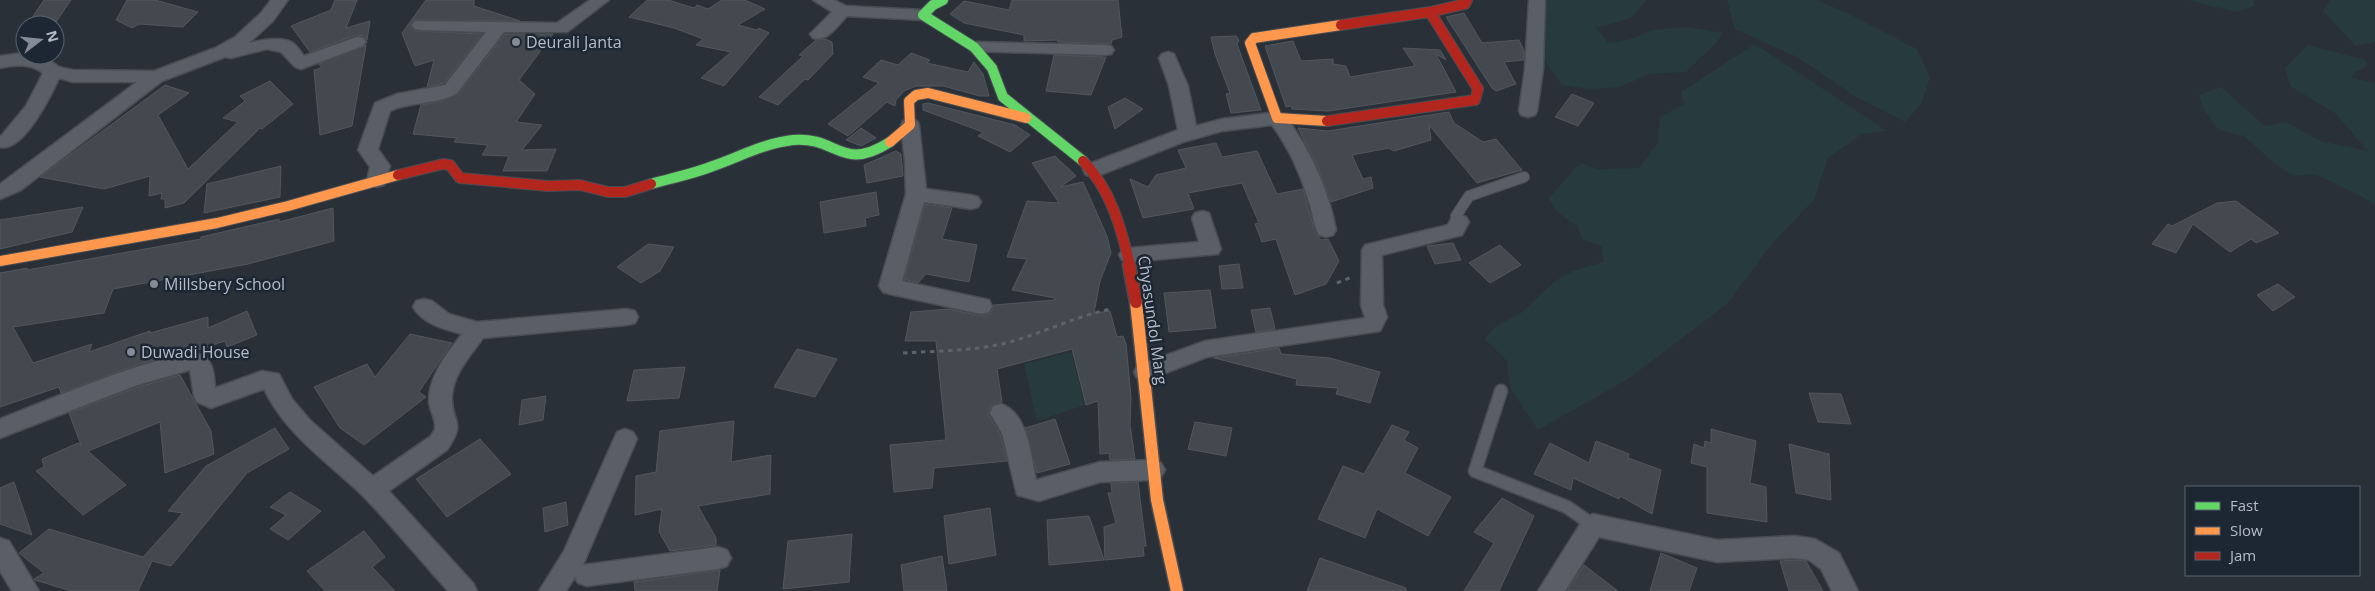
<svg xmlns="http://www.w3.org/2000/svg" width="2375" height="591" font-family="'Open Sans',sans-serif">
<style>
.green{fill:#273a3e}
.building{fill:#444950;stroke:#52575f}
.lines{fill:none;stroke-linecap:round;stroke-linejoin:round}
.lane-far1-casing{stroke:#484c53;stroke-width:12}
.lane-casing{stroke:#484c53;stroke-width:15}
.street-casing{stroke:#484c53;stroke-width:3}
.fast-casing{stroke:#484c53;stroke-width:12}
.slow-far1-casing{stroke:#484c53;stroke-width:12}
.slow-casing{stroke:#484c53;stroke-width:15}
.jam-far1-casing{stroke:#484c53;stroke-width:12}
.jam-casing{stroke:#484c53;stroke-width:15}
.path{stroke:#5d636a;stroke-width:3;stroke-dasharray:4.5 4.5;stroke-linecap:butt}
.lane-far1{stroke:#5a5e66;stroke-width:10}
.lane{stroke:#5a5e66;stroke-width:12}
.street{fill:#5a5e66;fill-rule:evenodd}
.fast{stroke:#63d668;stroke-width:10}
.slow-far1{stroke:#ff974d;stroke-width:10}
.slow{stroke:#ff974d;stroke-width:12}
.jam-far1{stroke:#b3261e;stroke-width:10}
.jam{stroke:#b3261e;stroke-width:12}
.poi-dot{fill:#848b96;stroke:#1d2633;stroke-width:2}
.labels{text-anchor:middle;stroke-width:5;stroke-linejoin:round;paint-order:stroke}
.poi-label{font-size:16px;fill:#b4bcc9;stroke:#1d2633;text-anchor:start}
.street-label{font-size:16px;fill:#b4bcc9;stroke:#1d2633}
</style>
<rect width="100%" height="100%" fill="#2a3038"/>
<path class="green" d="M1547,0h100l-16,18 -34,10 11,15 23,-4 21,-9 37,-3 34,6 -7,10 -30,29 -36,2 -30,13 -31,2 -27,-4 -19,-26 -6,-30z
M1727,0h90l30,13 70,36 13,28 -8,26 -17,19 -49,-25 -59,-40 -62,-28z
M2187,0h66l2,6 -18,6z
M2330,0h45v42l-19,4 -33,-35z
M1755,44l132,87 -25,3 -34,24 -14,42 -43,45 -45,60 -98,74 -90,51 -27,-41 -4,-28 -22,-22 10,-12 26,-14 34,-32 18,-10 31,-9 -2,-16 -20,-7 -4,-12 -18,-13 -12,-15 32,-36 18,6 41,-1 19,-25 2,-26 24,-13 -3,-12z
M2308,45l57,15 3,6 -13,6 -4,6 24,5v123l-14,-10 -46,-22 -22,2 -25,-18 -24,-22 -25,-6 -16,-21 -4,-14 22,-8 44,39 21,-4 34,19 48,10 -32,-37 -46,-28 -5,-18z
M1071,352l14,53 -48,16 -13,-57z"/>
<path class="building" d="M44,0h27l-17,25h-27z
M127,0h28l43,12 -15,15 -44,-3 -7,4 -16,-8z
M335,0h22l-11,28 24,-7 -3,19 -4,-4 -7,-1 -46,17 -19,-26 40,-16z
M426,0h48v6l46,15 -106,-1 -4,5 5,6 67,3 -38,49 -17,4 7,-27 -19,6 -13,-33z
M647,0h21l26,8 3,-3 11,4 14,-9h23l20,9 -27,16 19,5 2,-2 10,5 -45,53 -23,-8 30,-26 -35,-7 7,-6 -29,-11 -45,-11z
M1012,0h106l4,37 -10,3 -1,4 -53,-2v-2l-34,1v-6l-60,-12 -14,-9 14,-13 45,9z
M1464,13l18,30 37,-3 5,11v9l-20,2 12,22 -20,7 -4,-3 -46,-71z
M505,34h48l-34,46 16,14 -19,28 26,3 -20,25 34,-1 -9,22h-44l6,-15 -27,-1 6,-10 -34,-3 3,-4 -44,-4 8,-29 21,-4 16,-7z
M1236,36l3,4 -2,4 24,66 -30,3 -5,-19 4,-1 -15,-39 -4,-17z
M825,39l7,3 1,12 -25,26 -3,-1 -27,26 -19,-8 44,-41 -4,-1 17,-15z
M1293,41l8,20 32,-2v5l13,2 4,11 65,-11 -12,-18 37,2 6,10 -10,-6 20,38 -128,19 -36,-2 -1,-3 -5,1 -21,-61z
M366,45l-14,81 -32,9 -6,-65 8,-2 -3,-4z
M911,53l19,7 -3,3 41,9 6,-10 9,12 6,22h-9l-37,-10h-27l-12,5 -8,9 -1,6 -8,-4 -39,34 -20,-12 51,-41 -16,-6 18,-17 17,5z
M1054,55l52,2 -15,38 -45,-4z
M270,81l23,23 -31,25 -2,-1 -76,75 -19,5v-9h-4l1,-6 -13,3 1,-20 -46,13 -64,-12 125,-92 24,8 -31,22 30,54 50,-47 -15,-4 22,-17 -5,-5z
M1572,94l22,9 -16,23 -23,-9z
M1125,98l18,11 -28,20 -7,-22z
M928,103l87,22 15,10 -20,17 -32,-16 5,-4 -60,-22v-6z
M1449,112l5,11 29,19 13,-3 26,31 -45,13 -48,-58 2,15 -37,11 -5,-3 -37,7 11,24 8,-2 2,11 -42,14 -13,-34 -20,-40 30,3z
M861,128l15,10 -15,8 -15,-6z
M1216,143l6,14 35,-6 20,43 26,-5 12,43 6,8 7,-1 11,22 -13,23 -31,11 -19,-56 -14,3 -7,-18 4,-1 -17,-40 -54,10 6,16 -51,9 -13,-39 18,8 8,-12 30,-7 -8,-18z
M896,151l5,3 2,22 -36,7 -3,-18z
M1055,156l21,20 -16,11 23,-5 24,54 4,17 -11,28 -6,32 16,-2 7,26 6,-1 3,8 5,53 -1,28 5,34 -25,1 -1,-7 -9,1 -2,-53 -12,4 -14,-56 -75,20 5,33 -11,3 -3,9 12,20 7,27 -73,7 -2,20 -38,4 -4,-47 56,-5 -10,-99h-31l6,-29 38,-3 32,7 10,-3 3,-8 61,-5v-2l-43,-8 15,-31 -20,-2 20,-56 32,2 -27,-40z
M281,166l-1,31 -76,16 3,-29z
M876,192l3,23 -14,3 1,8 -42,7 -4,-31z
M2236,201l43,32 -23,10 -5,-4 -21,13 -37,-28 -17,29 -24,-9 16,-20 4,2 45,-23z
M925,204l27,4 -10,31 35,6 -8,37 -43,-8 -8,9 -14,-4z
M83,207l-11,25 -72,17v-29z
M333,208l1,33 -86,23 -135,25 -9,24 -91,14 20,36 59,-19 -3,8 61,-21v2l58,-16v11l39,-17 10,24 -30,12 -2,-6 -33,11 -27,5 -29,8 -75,28 -2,-6 -59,20v-134l27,-5v2l174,-31v-2l78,-18v3z
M1453,243l8,17 -26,4 -8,-18z
M648,244l26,3 -14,24 -19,12 -24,-16z
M1500,245l21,20 -31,18 -21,-20z
M1239,264l4,24 -21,1 -3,-23z
M2278,284l17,13 -22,14 -16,-16z
M1210,290l6,38 -47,4 -5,-39z
M1270,308l5,21 -19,3 -5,-22z
M410,334l42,9 -33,49 7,5 -62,48 -24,-17 -26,-41 53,-23 8,13z
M1279,348l2,6 49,4 50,14 -10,31 -34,-9 2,-6 -42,-3 1,-6 -83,-21z
M797,349l40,10 -22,38 -41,-10z
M685,367l-6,31 -52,3 7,-31z
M180,375l31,56 3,23 -49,19 -5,-51 -72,29 38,34 -43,30 -47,-44 8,-4 -2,-8 36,-16 3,2 -12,-32 69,-26z
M1809,393l32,1 10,30 -33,-2z
M546,396l-3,24 -24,5 3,-25z
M1055,419l15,45 -33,9 -12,-45z
M734,421l-3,41 40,-7 -1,39 -72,12 18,32v7l-46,6 -11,-19 3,-23 -27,6 1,-39 20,-4 4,-41z
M1195,422l37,6 -6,28 -38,-7z
M1392,425l17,7 -5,8 14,8 -13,25 46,24 -23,39 -51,-27 -12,29 -47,-19 25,-53 21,8z
M275,428l14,21 -42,24 -76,93 -19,-5 -14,30h-67l-36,-11 -1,-1 10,-6 -25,-20 30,-24 94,28 40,-44 -15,-2 38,-45z
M1711,429l45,12 -6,42 16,4 1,35 -60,-9v-46l-16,-4 3,-19 10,4 1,-7 6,2z
M480,439l31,35 -64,43 -31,-38z
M1596,441l33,13 -1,4 33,12 -9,44 -32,-18 -1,3 -46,-21 -2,12 -37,-16 16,-31 39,20z
M1789,444l40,10 2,46 -35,-7z
M14,482l18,53 -32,-11v-36z
M1138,482l8,64h-3l1,10 -39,4 -1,-33 12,-4 -8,-30h4l-1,-10z
M290,492l31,19 -33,29 -18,-11 16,-14 -16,-8z
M1502,498l32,18 -35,75h-35l30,-48 -20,-11z
M566,502l2,23 -23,7 -2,-24z
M990,508l6,47 -47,9 -5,-48z
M1089,516l15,44 -55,5 -2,-45z
M364,531l21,26 -13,10 23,24h-70l-18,-20z
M852,534l-3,48 -66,7 5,-48z
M1661,553l36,15 -8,23h-39z
M942,556l5,35h-43l-3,-26z
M1320,558l86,30v3h-99z
M1795,560l11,1 17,30h-34l-9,-30z
M1584,565l34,26h-51z
M720,570l-3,21h-82l-1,-9z"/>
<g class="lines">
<g class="lane-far1-casing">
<path id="lane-far1" d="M1459,222l-3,-6 13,-20 55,-19"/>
</g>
<g class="lane-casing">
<path id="lane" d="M1501,391l-26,80 92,36 26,18"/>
</g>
<g class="street-casing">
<path id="street" d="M271,0h17l-15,21 -24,22c13,-3 32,-7 44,0 4,3 8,9 11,13l53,-19 6,1 3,4 -3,4 -62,23 -6,-2 -14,-15 -14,-3 -36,9 -6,-1 -63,24 -141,109 -21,9v-15l137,-102h-64l-14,-4c-8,18 -36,75 -59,69v-10l26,-31 17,-33c-14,-10 -27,-8 -43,-5v-12l22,-3 27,7 10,7 14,3 81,1 61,-23 20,-11 26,-24z
M590,0h19l-42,32h-63l-47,61c-19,12 -46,8 -67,18l-12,38 12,17 -6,19 -7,2 -7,-2 -3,-5 3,-13 -12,-17 17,-47 22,-9 48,-9 41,-53 -65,-2 -6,-1 -3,-4 3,-4 142,2z
M813,0h21l12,6 77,4 6,1 3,4 -3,4 -6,1 -76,-4c-10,10 -19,26 -34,22l-3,-4 22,-22z
M1529,0h16l-2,69 -6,42 -2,4 -7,2 -7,-2 -2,-4 6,-42z
M977,42l128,3 6,1 3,4 -3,4 -6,1 -134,-4 -3,-4 3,-4z
M1168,52l6,2 14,32 8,40 26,-7 55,-7 7,2c25,34 44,74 52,116l-3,5 -7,2 -7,-2c-6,-10 -6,-23 -10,-33 -8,-27 -20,-54 -37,-77l-50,6 -39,11 -83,33 -7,2 -7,-2 -3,-5 3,-5 92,-35 -9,-44 -10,-28 3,-4z
M910,119l7,2 2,4 7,64 45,6 7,2 3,5 -3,5 -7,2 -47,-7 -22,79 87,19 3,6 -3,6 -8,2 -91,-20 -7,-2 -4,-6 27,-92 -1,-32 -4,-37 2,-4z
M1202,211l7,2 12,36 -3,5 -89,8 -7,-2 -3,-5 3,-5 7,-2 70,-6 -7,-24 3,-5z
M1459,215l7,2 3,5 -7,13 -80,20 1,50 4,12 -7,14 -173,26 -62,24 -8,-3 -3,-6 3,-6 68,-25 160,-23 -4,-13 1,-55 3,-5 83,-20 4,-8z
M424,299l8,2 17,13 28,8 150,-13 8,2 3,6 -3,6 -8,2 -144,13c-12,17 -29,35 -31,57 -2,27 16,25 -5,55l-58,41 84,92 4,8h-29c-28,-31 -55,-64 -84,-94 -36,-35 -78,-62 -100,-108l-53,19 -14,-6 -3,-6 -4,-26 -53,15 -137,53v-19c31,-12 179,-75 202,-64 12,6 12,21 13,33l47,-17 17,3 13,25 18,21 63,56 58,-40 4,-7c1,-10 -5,-18 -6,-27 -1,-25 19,-50 33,-68 -18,-5 -39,-10 -49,-27l3,-6z
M1001,404c27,9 30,52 35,76l64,-18 53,-2 8,3 4,7 -4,7 -8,3 -53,2 -61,19 -22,-6 -15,-62 -12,-20 3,-7z
M625,429l8,3 4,7 -54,126 135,-18 9,3 4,8 -4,8 -9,3 -131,17 -9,-3 -3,-6 -9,14h-27l25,-40 53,-119z
M1593,514l124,26 78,-4 20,3 24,14 19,38h-26l-11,-22 -12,-9 -14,-2 -78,4 -118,-25 -34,54h-27l46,-73z
M0,538l9,3 30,50h-27l-12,-20z"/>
</g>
<g class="fast-casing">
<path id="fast" d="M943,0l-10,5 -10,10 51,32 18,21 11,29 80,64
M651,184c21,-6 42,-10 62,-18 26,-9 52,-23 80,-26 45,-4 48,33 97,2"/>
</g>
<g class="slow-far1-casing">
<path id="slow-far1" d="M1327,121l-50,-3 -27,-75 4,-5 87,-13
M890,142l20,-17 -1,-24 7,-6 12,-2 98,25
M0,261l217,-38 71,-17 110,-31"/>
</g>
<g class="slow-casing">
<path id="slow" d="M1136,302l21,198 20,91"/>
</g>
<g class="jam-far1-casing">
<path id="jam-far1" d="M1341,25l89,-13 35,-8 2,-4
M1327,121l148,-21 3,-11 -48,-77
M1083,161c28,29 38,66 47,105
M398,175l45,-11 7,1 10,13 88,8 32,-1 28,7h17l26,-8"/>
</g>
<g class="jam-casing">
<path id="jam" d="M1129,265l7,37"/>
</g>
<path class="path" d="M1337,283l15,-6
M903,353c33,-2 67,-2 99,-9 37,-9 71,-27 109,-35"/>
<use href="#lane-far1" class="lane-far1"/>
<use href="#lane" class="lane"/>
<use href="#street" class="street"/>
<use href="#fast" class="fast"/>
<use href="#slow-far1" class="slow-far1"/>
<use href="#slow" class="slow"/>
<use href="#jam-far1" class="jam-far1"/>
<use href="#jam" class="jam"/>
</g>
<g class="poi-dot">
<circle cx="516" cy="42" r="5"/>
<circle cx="154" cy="284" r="5"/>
<circle cx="131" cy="352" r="5"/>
</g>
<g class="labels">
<g class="poi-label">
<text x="526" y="48">Deurali Janta</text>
<text x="164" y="290">Millsbery School</text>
<text x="141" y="358">Duwadi House</text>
</g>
<g class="street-label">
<text transform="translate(1153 320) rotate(82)" y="6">Chyasundol Marg</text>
</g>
</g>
<rect x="2185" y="486" width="175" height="90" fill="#1d2633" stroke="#59626f"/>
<rect x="2195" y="502" width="25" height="8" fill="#63d668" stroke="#59626f"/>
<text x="2230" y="511" font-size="15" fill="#b4bcc9">Fast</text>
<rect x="2195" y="527" width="25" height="8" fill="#ff974d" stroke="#59626f"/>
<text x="2230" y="536" font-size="15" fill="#b4bcc9">Slow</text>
<rect x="2195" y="552" width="25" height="8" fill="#b3261e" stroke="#59626f"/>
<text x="2230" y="561" font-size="15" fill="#b4bcc9">Jam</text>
<g transform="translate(40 40) rotate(74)"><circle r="24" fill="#1d2633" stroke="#59626f"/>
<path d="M0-4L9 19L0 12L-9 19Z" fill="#848b96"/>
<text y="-8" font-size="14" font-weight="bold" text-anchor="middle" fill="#b4bcc9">N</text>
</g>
</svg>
